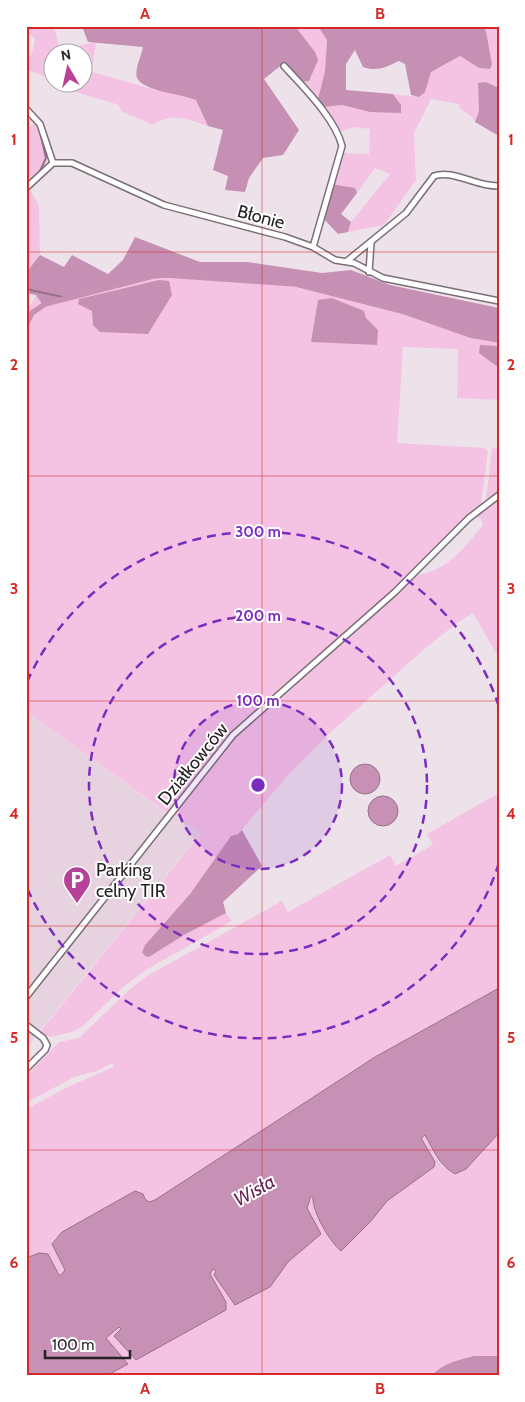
<svg xmlns="http://www.w3.org/2000/svg" width="525" height="1402" font-family="Cabin,sans-serif">
<style>
.built{fill:#e6d3df}
.green{fill:#f4c3e3}
.forest{fill:#c68fb4}
.water{fill:#c791b5;stroke:#97708a}
.lines{fill:none;stroke-linecap:round;stroke-linejoin:round}
.stream{stroke:#97708a;stroke-width:2}
.canal{stroke:#c791b5;stroke-width:5.5}
.minor-casing{stroke:#7a6f76;stroke-width:8}
.minor{stroke:#fff;stroke-width:5}
.grid{fill:none;stroke:#d62828;stroke-width:1;stroke-opacity:0.55}
.ring{fill:none;stroke:#7b2cbf;stroke-width:2.5;stroke-dasharray:9 6}
.labels{text-anchor:middle;stroke-width:4;stroke-linejoin:round;paint-order:stroke}
.street-label{font-size:18px;fill:#262225;stroke:#fff}
.poi-label{font-size:18px;fill:#262225;stroke:#fff;text-anchor:start}
.water-label{font-size:19px;font-style:italic;fill:#652453;stroke:#fff}
.centre{fill:#7b2cbf;stroke:#fff;stroke-width:2.5}
.ring-label{font-size:15px;text-anchor:middle;font-weight:bold;fill:#7b2cbf;stroke:#fff;stroke-width:4;stroke-linejoin:round;paint-order:stroke}
.neatline{fill:none;stroke:#d62828;stroke-width:2}
.grid-label{font-size:16px;text-anchor:middle;font-weight:bold;fill:#d62828}
</style>
<rect width="100%" height="100%" fill="#eee2ea"/>
<path class="built" d="M26,711l141,103 8,1 26,17 -175,216z"/>
<path class="green" d="M31,26h23l6,24 36,-8 -4,30 68,19 21,1 45,21 -18,13c-22,-7 -34,-14 -56,-1 -10,-6 -20,-8 -31,-14l-2,-6 -43,-13 -17,-9 23,-1v-30h-30v27l-26,-10c0,-9 8,-15 9,-30l-8,-7z
M295,26h23l9,14 -2,31 -7,28 -17,-17 14,-30z
M482,26h17v62l-13,-6 -8,1 1,28 -4,11 -2,-4 -13,-10 -1,-4 -28,-5 -17,34 2,47 -32,45 -36,7 3,-10 39,-48 -15,-6 -18,25 -2,-5 -23,-4 11,-31 26,1 1,-25 -17,-2 -14,5 -16,-25 19,-2 28,7 31,-7 -8,-11 26,3 12,-25 29,-16 19,12 7,-37z
M26,111c11,13 30,39 17,57 -4,7 -11,12 -17,17v-55l8,-7 -8,-9z
M30,190l9,15 1,50 -11,14h-3v-77z
M152,274l142,8 108,28 67,24 30,4v8l-18,-1 11,18 7,5v32l-42,-2 1,-49 -55,-2 -6,96 88,5 3,3 -7,53 -89,86 -157,138 -68,85 -141,-102v-398l10,-18 6,9z
M492,448l7,1v43l-13,8z
M499,497v161l-26,-45 -16,10 -35,28 -94,84 -40,40 -50,59 -7,2 -41,58 -45,51 -3,7 7,5 35,-22 42,-22 6,8 -86,49 -25,19 -38,37 -11,6 -22,5 -10,-5 161,-199 -26,-18 48,-68 193,-172c30,-3 49,-28 67,-50l-2,-6 -6,-3z
M499,793v195l-124,69 -220,143 -5,2 -15,-11 -73,41 -10,12 13,26 -4,5 -22,-22 -13,5v-149l42,-22 45,-20v-4l-19,9 -20,5 -48,26v-27l33,-34 20,-4 51,-49 17,-13 135,-75 6,11 102,-57 6,11 37,-21 -6,-11z
M499,1133v243h-393l21,-12 -21,-26 13,-11 3,2 -8,6 112,-33 -16,-28 3,-5 57,18 18,-25 33,-28 -14,-26 4,-13 2,2c-1,15 17,45 28,54l30,-30 16,-20 47,-34 1,-5 -15,-24 5,-3 9,20 9,12 23,2z"/>
<path class="forest" d="M82,26h213l20,26 3,8 -9,21 -8,1 -17,-19 -20,16 35,51 -16,25 -20,3 -14,20 -4,14 -20,-2 3,-14 -15,-6 10,-40 -15,-4 -12,-26c-15,-6 -53,-9 -59,-22 -3,-8 5,-24 6,-31l-55,-5z
M318,26h164l4,5 6,34 -2,4 -11,-1 -19,-12 -29,16 -6,20 -6,5 -8,-2 -6,-31 -6,-3c-13,6 -22,11 -36,6l-8,-17 -9,14v26l47,4 8,11v8l-31,-1 -28,-7 -19,2 -5,-8 7,-28 2,-31z
M486,82l13,6v48l-24,-14 4,-11 -1,-28z
M332,184l23,4 2,5 -16,21 10,8 -3,10 -10,2 -16,-17z
M135,237l65,25h47l75,11 29,-3 39,15 109,23v30l-30,-4 -67,-24 -108,-28 -128,-8h-14l-110,30 -6,-9 -10,-2v-24h3l11,-14 24,12 8,-12 36,19 15,-14z
M159,280l10,1 3,14 -24,39 -48,-2 -7,-7 -1,-14 -14,-7 1,-5z
M332,298l32,13 2,7 12,12 -1,15 -66,-3 7,-42z
M480,345l19,1v22l-20,-15z
M242,830l20,36 -39,36 3,11 -42,22 -35,22 -4,-1 -3,-4 3,-7 45,-51 41,-58 7,-2z
M474,1356h25v20h-67c10,-13 27,-16 42,-20z"/>
<path class="water" d="M350 779a15 15 0 1 1 30 0a15 15 0 1 1-30 0Z
M368 811a15 15 0 1 1 30 0a15 15 0 1 1-30 0Z
M499,988v145l-33,36 -11,5c-17,-10 -21,-23 -30,-39l-4,3 14,24 -1,5 -47,34 -16,20 -30,30c-11,-9 -29,-39 -28,-54l-2,-1 -4,12 14,26 -33,28 -18,25 -35,18 -21,-30 2,-4 -3,-2 -3,5 16,28v8l-90,50 -22,-24 7,-7 -2,-2 -13,11 22,26 -22,12h-80v-118l13,-5 9,1 11,21h2l4,-5 -13,-26 10,-12 73,-41 8,3 2,5 4,3 6,-2 220,-143z"/>
<g class="lines">
<path class="stream" d="M40,171l6,-13 -6,-26
M26,289l41,9"/>
<path class="canal" d="M26,325l6,-12 13,-9 108,-28 13,-1 130,9 106,27 68,24 29,5"/>
<g class="minor-casing">
<path id="minor" d="M284,66c19,21 51,52 58,80l-29,101
M26,109l14,15 13,39
M26,188l27,-25h19l92,42 121,32 28,10 22,13 19,3 29,15 116,23
M347,261l59,-48 28,-37c19,-7 42,11 65,10
M369,272l2,-29
M26,997l207,-262 162,-143 74,-74 30,-23
M26,1025l17,13 4,7 -2,5 -19,19"/>
</g>
<use href="#minor" class="minor"/>
</g>
<path class="grid" d="M262,26v1350M26,252h473M26,476h473M26,701h473M26,926h473M26,1150h473"/>
<circle cx="258" cy="785" r="84" fill="#7b2cbf" fill-opacity=".12"/>
<g class="ring">
<circle cx="258" cy="785" r="84"/>
<circle cx="258" cy="785" r="169"/>
<path d="M499 863A253 253 0 0 1 27 888M27 682A253 253 0 0 1 499 707"/>
</g>
<defs>
<g id="parking-pin" transform="scale(1.4375)"><path d="M0 17L-7.5 6A9.5 9.5 0 1 1 7.5 6Z" fill="#b74198" stroke="#fff"/><path d="M-3.5-5.5H1a3.5 3.5 0 0 1 0 7H-1V5.5H-3.5ZM-1-3.4V-.6H.8a1.4 1.4 0 0 0 0-2.8Z" fill="#fff"/></g>
</defs>
<g fill-rule="evenodd">
<use href="#parking-pin" x="77" y="880"/>
</g>
<g class="labels">
<g class="street-label">
<text transform="translate(261 217) rotate(15)" y="6">Błonie</text>
<text transform="translate(193 764) rotate(-51)" y="6">Działkowców</text>
</g>
<g class="poi-label">
<text x="96" y="876">Parking<tspan x="96" dy="21">celny TIR</tspan></text>
</g>
<g class="water-label">
<text transform="translate(254 1190) rotate(-29)" y="7">Wisła</text>
</g>
</g>
<circle cx="258" cy="785" r="8" class="centre"/>
<g class="ring-label">
<text x="258" y="537">300 m</text>
<text x="258" y="621">200 m</text>
<text x="258" y="706">100 m</text>
</g>
<rect width="525" height="1402" fill="none" stroke="#ffffff" stroke-width="55"/>
<g transform="translate(68 68) rotate(351)"><circle r="24" fill="#ffffff" stroke="#a8a7a8"/>
<path d="M0-4L9 19L0 12L-9 19Z" fill="#b74198"/>
<text y="-8" font-size="14" font-weight="bold" text-anchor="middle" fill="#262225">N</text>
</g>
<path d="M45 1350v8h85v-8" fill="none" stroke="#262225" stroke-width="2.5"/>
<text x="52" y="1350" font-size="15" fill="#262225" stroke="#ffffff" stroke-width="4" paint-order="stroke">100 m</text>
<rect x="28" y="28" width="470" height="1346" class="neatline"/>
<g class="grid-label">
<text x="145" y="19">A</text>
<text x="380" y="19">B</text>
<text x="14" y="145">1</text>
<text x="511" y="145">1</text>
<text x="14" y="370">2</text>
<text x="511" y="370">2</text>
<text x="14" y="594">3</text>
<text x="511" y="594">3</text>
<text x="14" y="819">4</text>
<text x="511" y="819">4</text>
<text x="14" y="1043">5</text>
<text x="511" y="1043">5</text>
<text x="14" y="1268">6</text>
<text x="511" y="1268">6</text>
<text x="145" y="1394">A</text>
<text x="380" y="1394">B</text>
</g>
</svg>
